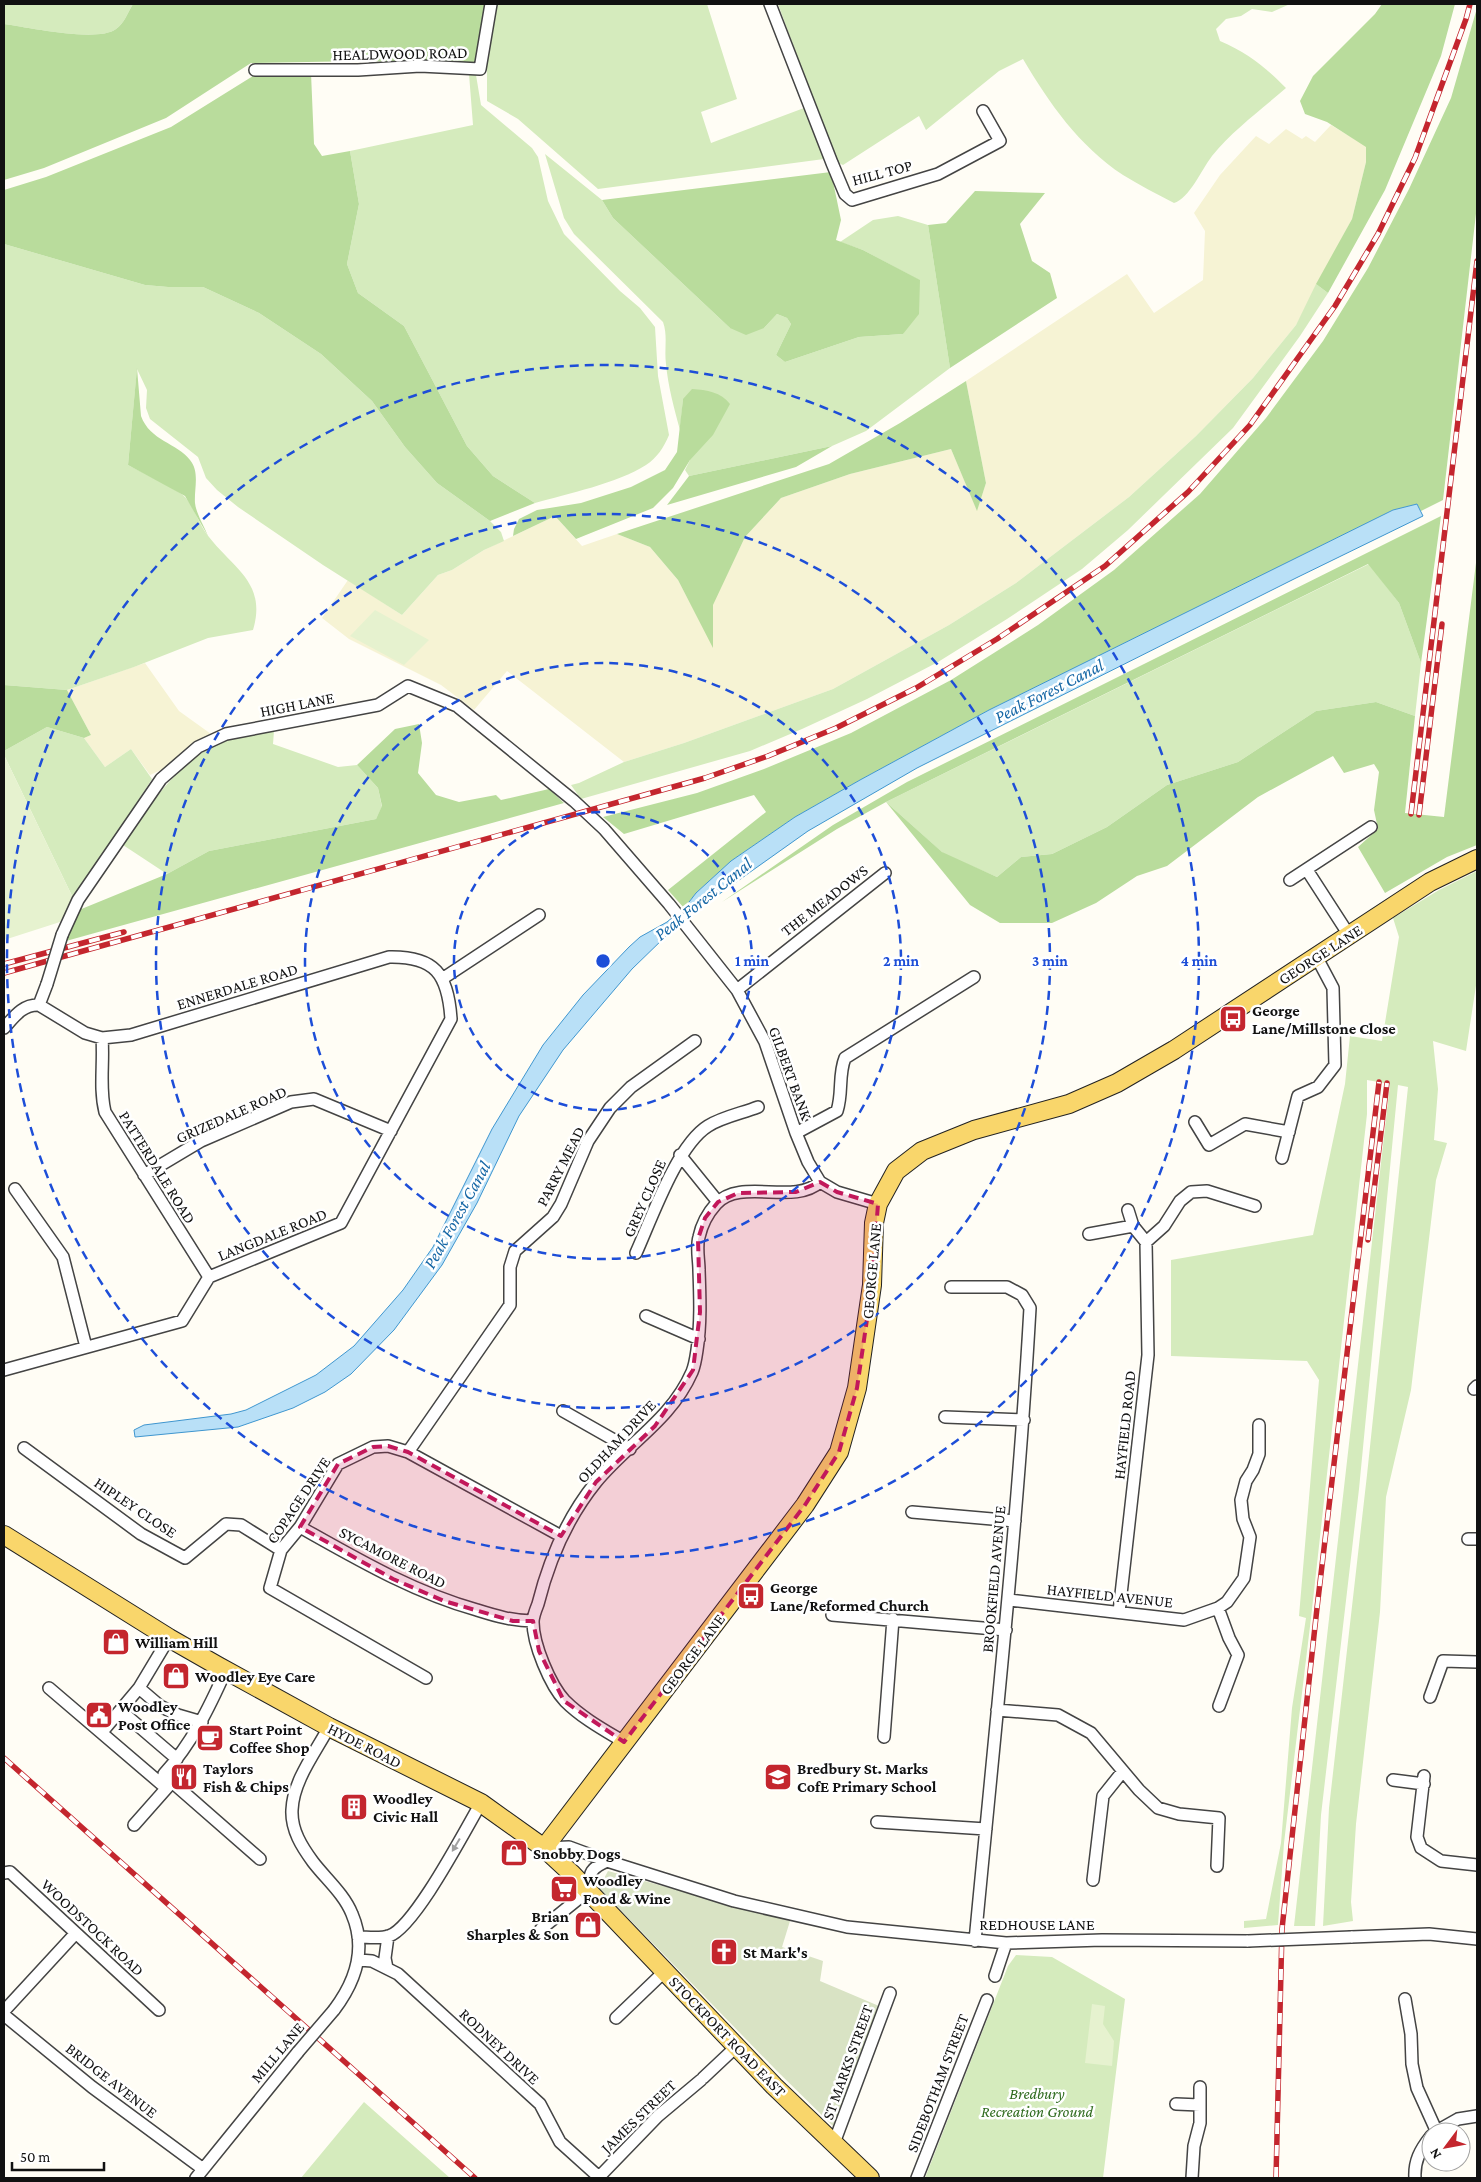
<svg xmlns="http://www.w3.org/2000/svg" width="1481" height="2182" font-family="'Crimson Pro',serif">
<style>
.farmland{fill:#f6f3d4}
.green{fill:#d5ebbd}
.forest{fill:#b9dc9c}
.cemetery{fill:#d9e3c4}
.pitch{fill:#e6f2cf}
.water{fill:#b9e0f7;stroke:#3f96cf}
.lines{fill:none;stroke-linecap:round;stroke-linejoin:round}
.street-casing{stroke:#444;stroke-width:14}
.primary-casing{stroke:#222;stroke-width:20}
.street{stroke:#fff;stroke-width:11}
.primary{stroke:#f9d66b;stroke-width:18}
.rail-casing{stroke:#c4262e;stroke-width:5.5}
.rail{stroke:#fff;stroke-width:4;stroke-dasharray:11;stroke-linecap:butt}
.street-bridge-casing{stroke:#444;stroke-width:14;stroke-linecap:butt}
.street-bridge{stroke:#fff;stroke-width:11}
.oneway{fill:#a0a0a0}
.marked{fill:#c2185b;fill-opacity:0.2;stroke:#c2185b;stroke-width:4;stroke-dasharray:10 6;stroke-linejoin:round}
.ring{fill:none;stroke:#1d4ed8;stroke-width:2.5;stroke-dasharray:9 6}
.labels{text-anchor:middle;stroke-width:5;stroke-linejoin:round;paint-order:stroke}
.street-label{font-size:16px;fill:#111;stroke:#fff}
.poi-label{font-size:16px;font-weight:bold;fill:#111;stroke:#fff;text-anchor:start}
.park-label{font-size:16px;font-style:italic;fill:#2f6b1f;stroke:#fff}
.water-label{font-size:18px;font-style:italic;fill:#1768a6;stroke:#fff}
.centre{fill:#1d4ed8;stroke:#fff;stroke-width:2.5}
.ring-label{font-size:15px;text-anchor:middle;font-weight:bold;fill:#1d4ed8;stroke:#fff;stroke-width:5;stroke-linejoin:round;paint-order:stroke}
</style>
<rect width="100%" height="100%" fill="#fffdf5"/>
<path class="farmland" d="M1331,125l35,21v16l-14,57 -56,106 -43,53 -57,58 -67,61 -113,86 -67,42 -116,64 -149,54 -60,19 -117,-91 -33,39 -33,-25 -92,-46 -27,-21 26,-38 54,35 36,-40 14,-5 32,-20 71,-34 27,30 35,-12 33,13 28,33 35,66 -1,-41 33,-68 36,-39 69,-24 101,-25 26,61 9,-27 -20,-102 161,-107 27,39 49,-33 2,-49 -11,-18 26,-38 36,-39 13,8 17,-15 16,10 4,-3 9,6z
M145,663l34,48 32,23 -48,35 -13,6 -19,-26 -26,18 -21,-29 7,-3 -24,-45z"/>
<path class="green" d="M4,4h129c-5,8 -9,20 -17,25 -19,14 -89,-2 -112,-5z
M497,4h210l30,95 -36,13 10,31 93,-35 20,51 -226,30 -80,-70 -31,-18v-38z
M778,4h512l-18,8 -20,-3 -11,7 -15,3 -10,10 4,12c28,12 45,26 66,47 -25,22 -53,42 -74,68 -10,13 -23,43 -38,47 -17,-9 -35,-18 -51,-28 -44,-29 -74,-72 -100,-116l-24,12 -73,59 -7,-14 -76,49 -7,-3z
M469,74l7,1 5,30 51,43 6,9 10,44 16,33 56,57 20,17 15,19 3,49 11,59c-5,12 -12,23 -23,30 -28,18 -79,29 -111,38l-42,-27 -26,-30 -63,-120 -46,-33 -11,-29 12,-60 -9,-53 123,-26z
M545,154l57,46 11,18 117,110h34l13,-14 10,4 4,6 -15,31 9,7 74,-25 44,-3 16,-54 -56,-30 -23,-8 33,-22 25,-4 30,9 22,143 -84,63 -34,15 -143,30 -4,-6 5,-10 -7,-61 -3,31c-6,-22 -12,-44 -14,-66 -2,-15 2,-28 -3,-42l-89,-88 -10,-16z
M4,244l141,41 23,2h35l56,26 62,41 51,47 33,46 32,36 53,38 11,11 3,9 -20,9 -32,20 -14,5 -36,40 -79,-50 -85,-58 -21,-17 -11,-12 -8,-21 -48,-38 -4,-11 1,-18 -10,-21 -9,96c11,6 51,25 57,32 10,11 14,28 24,40 25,32 58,46 44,93l-45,8 -74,29 -67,23 -63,-5z
M1316,284l12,9 -28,43 -67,92 -105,102 -46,39 -75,50 -69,43 -71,37 -65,30 -52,22 -169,48 -10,-14 8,-2 45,-21 60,-19 149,-54 116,-64 67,-42 113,-86 67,-61 57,-58 43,-53z
M1369,564l30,39 22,60 -6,53 -39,-14 -60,9 -78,51 -71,23 -60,42 -55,27 -31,3 -24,20 -53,-23 -58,-52z
M47,727l37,11 21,29 26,-18 21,30 -78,121 -70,-145v-4z
M274,731l-1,13 65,23 19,-2 21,23 4,19 -6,12 -167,32 -42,23 -44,-29c29,-42 55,-87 106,-106 14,-5 31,-6 45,-8z
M1477,871v108l-11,72 -33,-10 5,48 -4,51 13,3 -11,37 -25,210 -25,107 -6,115 -24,212 -5,78 2,19 -30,5 6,-118 38,-333 41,-388 -10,-2 -39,404 -38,326 -6,111h-21l96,-842 -23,-4v34l-56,504 -27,225 -6,82 -34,3v-7l22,-2 15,-76 11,-135 14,-90 -7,-2 20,-236 -12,-19 -136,-5v-96l142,-25 32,-151 5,-48 32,5 17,-104 -6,-19 46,-28z
M1016,1955l36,2 73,42 -22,179h-178l83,-212z
M364,2102l86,76h-149z"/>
<path class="forest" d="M133,4h352l-10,59 -114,-2 -110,2 -85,55 -122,50 -40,12v-156c23,3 93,19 112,5 8,-5 12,-17 17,-25z
M1382,4h73l-14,52 -56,134 -57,103 -12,-9 36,-65 14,-57v-15l-39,-25 -22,-8 -5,-13 13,-25 62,-62z
M1477,8v197l-34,295 -22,11 -4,-7 -24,6 -404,200 -129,70 -65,37 -64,44 -35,32 -12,15 -16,-18 98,-78 -12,-17 -130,39 -21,-17 94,-24 67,-24 87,-36 100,-53 87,-55 76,-55 86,-76 66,-76 57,-77 45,-73 41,-79 42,-91z
M311,73l3,71 8,12 28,-5 9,53 -12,60 11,29 46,33 63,120 26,30 42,27 -45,18 -53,-38 -32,-36 -33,-46 -51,-47 -62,-41 -56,-26h-35l-23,-2 -141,-41v-54l42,-13 125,-50 82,-51z
M831,172l10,48 -5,20 27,10 57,30 -1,34 -16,20 -44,3 -74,25 -9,-7 15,-31 -4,-6 -10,-4 -13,14 -18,7 -16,-7 -117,-110 -11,-18z
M975,191l70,2 -25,31 12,37 18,12 7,25 -107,70 -22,-143 18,-2z
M137,368l4,48c9,25 36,27 49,44 10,12 4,29 5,43 1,10 9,23 13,33l-23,-40 -57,-31z
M966,381l20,102 -9,28 -26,-62 -101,25 -69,24 -36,39 -32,68v43l-35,-68 -28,-33 -33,-13 212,-70 71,-41z
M692,389c15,1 29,3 38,15l-17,31 -23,25 -17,28 -20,20 -77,31 -21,-23 -42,20 1,-7 5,-10 18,-9 44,-7 50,-16 34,-17 12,-18 6,-53z
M832,446l-36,21 -129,38 22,-29z
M1441,516l-20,147 -22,-60 -31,-39 -482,238 56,50 55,25 24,-20 31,-3 55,-27 60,-42 71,-23 78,-51 60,-9 39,14 -10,97 39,4 33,-262v290l-30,12 -62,36 -27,-46 20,-18 -4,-19 5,-38 -5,-8 -30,9 -11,-17 -75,41 -91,69 -30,10 -41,27 -44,20h-52l-30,-18 -84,-103 -49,27 -115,73 111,-77 74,-43z
M4,685l63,5 24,45 -7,3 -37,-11 -43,24z
M419,724l3,19 -4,30 18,22 23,7 37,-7 5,5 48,-11 15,14 -498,138 13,-31 88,-36 42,-23 167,-32 6,-13 -4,-18 -21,-23 38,-36z"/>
<path class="cemetery" d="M608,1871l182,50 -8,26 41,14 -3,20 59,25 -46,120 -56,-55 -178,-183z"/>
<path class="pitch" d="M375,610l54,30 -25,25 -54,-29z
M4,755l70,145 -14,22 -56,18z
M1092,2004l13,2 -2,18 11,17 -2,25 -27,-3z"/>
<path class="water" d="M1417,504l6,12 -127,62 -379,190 -109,63 -100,71 -13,7 -23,17 -6,10 -34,33 -69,81 -44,66 -42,87 -35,62 -48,65 -43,44 -26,18 -32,16 -55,19 -103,10 -1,-7 10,-5 87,-11 15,-4 70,-35 38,-29 49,-56 30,-43 59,-118 51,-84 40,-50 46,-48 11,-10 27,-15 19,-16 10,-13 35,-32 64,-44 65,-37 129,-70 404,-200z"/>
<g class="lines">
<g class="street-casing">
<path id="street" d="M770,4l62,159 13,31 7,6 86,-26 62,-33 -17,-30
M255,70h103l62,-4 60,3 11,-65
M1307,870l42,65
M1290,880l81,-53
M62,935l16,-35 83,-121 37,-32 28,-13 152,-29 30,-19 49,20 117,95 30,28 65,75 68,86 28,52 31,91 12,29 12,20 17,10 41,12
M442,979l97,-64
M737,990l148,-117
M39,1005l8,-21
M4,1028c10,-11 19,-24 35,-23l46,28 17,5 29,-3 258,-78c46,-1 59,17 62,62l-110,204 -132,54 -27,44 -178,49
M102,1038c2,25 -3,50 3,74l104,165
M1195,1122l14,23 36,-21 44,8
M796,1133l41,-22c6,-18 1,-36 8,-53l129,-81
M680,1155l38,47
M1282,1158l16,-62 20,-9 17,-22 -2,-77 -17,-32
M144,1175l57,-34 90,-39 23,-3 77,32
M15,1189l48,68 23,90
M1128,1210l5,16
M1089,1234l44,-8 13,16 2,113 -29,257
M1146,1242l18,-16 16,-25 11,-9 16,-1 48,15
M636,1253c15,-33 41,-108 72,-127 14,-9 35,-13 50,-19
M951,1287h56l15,8 8,13c-12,212 -35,422 -55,633
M646,1316l53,23
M1474,1389l3,-3
M563,1411l67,38
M945,1417l79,3
M24,1448l117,86 44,24 41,-34 15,1 40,25
M408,1452l102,-147v-38l5,-16 38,-34 8,-13 27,-63 22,-33 21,-21 64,-46
M912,1512l103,9
M300,1527c57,32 113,65 177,83 19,6 36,11 56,11
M1468,1539h9
M1009,1600l175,20 34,-12 9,-6 17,-24 6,-41 -7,-18 -2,-19 5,-19 7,-11 6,-16v-29
M1218,1608l11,30 9,17 -19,51
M832,1615l174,15
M426,1678l-156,-90 11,-38 19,-23 38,-63 35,-17 15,-1 20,6 153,84
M49,1688l117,100
M139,1688l21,18 18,9 24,7
M1430,1697l13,-36 34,1
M997,1710l61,5 33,18 48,57 19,18 21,6 40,4 -2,48
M121,1711l56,48
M329,1727c-14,26 -36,54 -37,83 -1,20 10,37 21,52 13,17 31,32 39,52 15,35 4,67 -18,96
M102,1732l37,-44 30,-50
M884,1737l9,-118
M624,1742c-20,-12 -42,-24 -59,-41 -15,-16 -32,-57 -32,-79 0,-6 3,-13 5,-18 11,-44 29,-86 58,-122 32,-39 75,-62 96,-110 3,-7 4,-15 5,-22 4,-26 3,-53 2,-80 0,-10 -3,-23 0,-33 3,-14 8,-23 17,-33 25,-27 77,2 104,-22
M1424,1776l-7,61 4,11 20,13 36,4
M1393,1780l31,4
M172,1782l-8,-8c28,-31 45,-66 62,-104
M877,1822l109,7
M134,1825l38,-43 88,77
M544,1848l25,-1 38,14 127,40 113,26 159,16 96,-3 146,1
M4,1873l6,-1 149,138
M1093,1880l10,-84 20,-25
M541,1929l47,-38c2,-18 1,-22 19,-30
M358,1937c9,0 22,2 31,-1 26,-9 76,-106 92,-133
M1351,1937l78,-3 48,5
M359,1960l13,1 26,13 142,130 20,38 40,36
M387,1968l-2,-10 3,-22
M995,1976l11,-33
M1405,1999l6,35 1,30 5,24 19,42
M4,2011l71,-77
M4,2015l88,72 111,82
M616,2018l49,-47
M703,2078l34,-32
M1176,2104l24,1
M1435,2132l23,-13 19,-3
M834,2143l56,-150
M599,2177l59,-61 43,-36
M196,2178l102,-126
M917,2178l70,-178
M1192,2178l2,-32 6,-23v-36
M1415,2178c-1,-17 5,-28 16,-42"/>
</g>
<g class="primary-casing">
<path id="primary" d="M4,1535l165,103 49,28 111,61 152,76 63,45 27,25 203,213 96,92
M544,1848l261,-343 34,-53 18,-64 15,-103 2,-62 4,-19 18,-33 26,-20 52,-21 95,-26 48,-21 57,-33 256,-168 47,-23"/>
</g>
<use href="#street" class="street"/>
<use href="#primary" class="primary"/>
<g class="rail-casing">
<path id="rail" d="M1411,814l66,-553
M1419,815l23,-191
M4,964l120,-32
M4,973l701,-195 63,-22 68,-28 80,-40 81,-49 108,-73 83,-74 62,-67 85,-119 43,-72 37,-76 51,-139 4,-15
M1368,1240l19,-157
M4,1758l471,420
M1276,2178l6,-249 35,-321 62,-526"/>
</g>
<use href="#rail" class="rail"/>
<g class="street-bridge-casing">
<path id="street-bridge" d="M47,984l15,-49
M1248,1941l103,-4
M298,2052l36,-42"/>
</g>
<use href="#street-bridge" class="street-bridge"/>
</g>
<defs><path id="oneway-solid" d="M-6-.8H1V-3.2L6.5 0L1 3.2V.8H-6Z" transform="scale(1.25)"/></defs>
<use class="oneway" href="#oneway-solid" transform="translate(456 1845) rotate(121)"/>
<path class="marked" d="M820,1182l17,10 41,12 -6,81 -15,103 -18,64 -34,53 -181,237 -60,-41 -25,-50 -6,-30h-20l-69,-20 -51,-22 -93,-52 38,-63 35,-17 15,-1 20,6 153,84 35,-54 59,-56 38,-56 7,-58 -2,-73 7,-21 13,-16 20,-9 58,-1z"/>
<g class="ring">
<circle cx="603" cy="961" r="149"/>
<circle cx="603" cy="961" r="298"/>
<circle cx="603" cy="961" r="447"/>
<circle cx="603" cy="961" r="596"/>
</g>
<defs>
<g id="bus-square" transform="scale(1.4375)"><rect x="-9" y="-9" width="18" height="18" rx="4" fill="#c4262e" stroke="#fff"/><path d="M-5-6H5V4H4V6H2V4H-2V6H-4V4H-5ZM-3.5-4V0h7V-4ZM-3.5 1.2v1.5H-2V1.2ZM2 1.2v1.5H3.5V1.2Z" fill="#fff"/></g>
<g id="shop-square" transform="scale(1.4375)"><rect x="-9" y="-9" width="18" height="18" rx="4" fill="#c4262e" stroke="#fff"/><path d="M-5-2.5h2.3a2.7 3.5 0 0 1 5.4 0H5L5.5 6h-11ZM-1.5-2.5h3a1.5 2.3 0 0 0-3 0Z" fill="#fff"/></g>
<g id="civic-square" transform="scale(1.4375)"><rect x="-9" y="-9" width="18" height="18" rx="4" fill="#c4262e" stroke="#fff"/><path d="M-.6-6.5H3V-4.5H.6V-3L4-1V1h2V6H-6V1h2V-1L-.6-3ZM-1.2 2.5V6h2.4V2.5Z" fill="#fff"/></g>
<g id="cafe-square" transform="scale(1.4375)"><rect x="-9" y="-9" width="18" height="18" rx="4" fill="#c4262e" stroke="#fff"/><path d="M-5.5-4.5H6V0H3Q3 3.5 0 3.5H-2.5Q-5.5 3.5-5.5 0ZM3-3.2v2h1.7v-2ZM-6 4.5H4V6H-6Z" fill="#fff"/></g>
<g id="restaurant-square" transform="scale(1.4375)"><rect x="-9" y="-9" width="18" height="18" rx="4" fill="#c4262e" stroke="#fff"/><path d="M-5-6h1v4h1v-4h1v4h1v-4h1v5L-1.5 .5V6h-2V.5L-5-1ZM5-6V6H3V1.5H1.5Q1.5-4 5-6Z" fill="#fff"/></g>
<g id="school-square" transform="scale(1.4375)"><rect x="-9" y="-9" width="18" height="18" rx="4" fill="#c4262e" stroke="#fff"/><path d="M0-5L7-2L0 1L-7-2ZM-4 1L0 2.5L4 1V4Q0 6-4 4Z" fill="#fff"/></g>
<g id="building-square" transform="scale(1.4375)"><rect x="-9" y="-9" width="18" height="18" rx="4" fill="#c4262e" stroke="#fff"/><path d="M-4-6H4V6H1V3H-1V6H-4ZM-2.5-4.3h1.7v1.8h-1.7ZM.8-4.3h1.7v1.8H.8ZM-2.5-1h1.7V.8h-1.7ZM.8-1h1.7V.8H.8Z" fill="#fff"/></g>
<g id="supermarket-square" transform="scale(1.4375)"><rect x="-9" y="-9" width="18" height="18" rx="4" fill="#c4262e" stroke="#fff"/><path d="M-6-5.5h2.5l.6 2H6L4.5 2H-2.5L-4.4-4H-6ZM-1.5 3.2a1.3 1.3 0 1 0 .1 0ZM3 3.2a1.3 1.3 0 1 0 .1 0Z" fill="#fff"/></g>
<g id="church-square" transform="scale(1.4375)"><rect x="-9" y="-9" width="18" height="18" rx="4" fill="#c4262e" stroke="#fff"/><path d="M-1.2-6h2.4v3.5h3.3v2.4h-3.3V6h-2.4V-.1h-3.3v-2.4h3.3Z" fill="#fff"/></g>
</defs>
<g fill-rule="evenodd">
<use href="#bus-square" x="1233" y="1019"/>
<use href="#bus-square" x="751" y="1596"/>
<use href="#shop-square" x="116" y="1642"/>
<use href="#shop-square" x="176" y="1676"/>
<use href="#civic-square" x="99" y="1715"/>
<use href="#cafe-square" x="210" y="1738"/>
<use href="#restaurant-square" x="184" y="1777"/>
<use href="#school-square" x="778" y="1777"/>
<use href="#building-square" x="354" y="1807"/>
<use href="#shop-square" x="514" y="1853"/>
<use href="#supermarket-square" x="564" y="1889"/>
<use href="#shop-square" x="588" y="1925"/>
<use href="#church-square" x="724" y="1952"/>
</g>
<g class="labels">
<g class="street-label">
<text transform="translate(400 53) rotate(-1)" y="6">HEALDWOOD ROAD</text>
<text transform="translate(882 172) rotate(-15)" y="6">HILL TOP</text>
<text transform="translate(297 704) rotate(-11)" y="6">HIGH LANE</text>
<text transform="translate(824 900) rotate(-38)" y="6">THE MEADOWS</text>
<text transform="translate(1320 954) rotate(-33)" y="6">GEORGE LANE</text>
<text transform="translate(237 986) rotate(-17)" y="6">ENNERDALE ROAD</text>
<text transform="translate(791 1073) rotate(70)" y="6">GILBERT BANK</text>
<text transform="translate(231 1114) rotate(-24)" y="6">GRIZEDALE ROAD</text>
<text transform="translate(560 1166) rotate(-63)" y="6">PARRY MEAD</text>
<text transform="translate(158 1167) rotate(58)" y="6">PATTERDALE ROAD</text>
<text transform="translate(644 1198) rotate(-66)" y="6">GREY CLOSE</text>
<text transform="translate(272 1234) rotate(-22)" y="6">LANGDALE ROAD</text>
<text transform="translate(871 1271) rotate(-85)" y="6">GEORGE LANE</text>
<text transform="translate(1124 1425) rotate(-84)" y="6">HAYFIELD ROAD</text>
<text transform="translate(616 1441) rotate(-47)" y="6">OLDHAM DRIVE</text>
<text transform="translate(298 1500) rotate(-56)" y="6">COPAGE DRIVE</text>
<text transform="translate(136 1507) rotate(34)" y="6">HIPLEY CLOSE</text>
<text transform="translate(393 1557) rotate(27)" y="6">SYCAMORE ROAD</text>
<text transform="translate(993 1579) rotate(-85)" y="6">BROOKFIELD AVENUE</text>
<text transform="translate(1110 1595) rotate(6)" y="6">HAYFIELD AVENUE</text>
<text transform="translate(692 1654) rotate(-53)" y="6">GEORGE LANE</text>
<text transform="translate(365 1745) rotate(27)" y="6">HYDE ROAD</text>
<text x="1037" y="1930">REDHOUSE LANE</text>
<text transform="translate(93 1927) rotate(43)" y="6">WOODSTOCK ROAD</text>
<text transform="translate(728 2036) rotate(46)" y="6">STOCKPORT ROAD EAST</text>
<text transform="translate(500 2046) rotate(43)" y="6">RODNEY DRIVE</text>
<text transform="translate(277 2052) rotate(-50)" y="6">MILL LANE</text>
<text transform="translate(847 2062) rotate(-70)" y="6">ST MARKS STREET</text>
<text transform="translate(112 2080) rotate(38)" y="6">BRIDGE AVENUE</text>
<text transform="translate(937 2083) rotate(-69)" y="6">SIDEBOTHAM STREET</text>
<text transform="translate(638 2116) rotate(-44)" y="6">JAMES STREET</text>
</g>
<g class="poi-label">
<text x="1252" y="1016">George<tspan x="1252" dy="18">Lane/Millstone Close</tspan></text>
<text x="770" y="1593">George<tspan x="770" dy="18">Lane/Reformed Church</tspan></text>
<text x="135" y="1648">William Hill</text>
<text x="195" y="1682">Woodley Eye Care</text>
<text x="118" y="1712">Woodley<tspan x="118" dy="18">Post Office</tspan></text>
<text x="229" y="1735">Start Point<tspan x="229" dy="18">Coffee Shop</tspan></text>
<text x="203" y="1774">Taylors<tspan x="203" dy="18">Fish &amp; Chips</tspan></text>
<text x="797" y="1774">Bredbury St. Marks<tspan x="797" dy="18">CofE Primary School</tspan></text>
<text x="373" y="1804">Woodley<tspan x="373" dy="18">Civic Hall</tspan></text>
<text x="533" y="1859">Snobby Dogs</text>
<text x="583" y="1886">Woodley<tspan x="583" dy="18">Food &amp; Wine</tspan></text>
<text x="569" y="1922" text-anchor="end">Brian<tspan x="569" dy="18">Sharples &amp; Son</tspan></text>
<text x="743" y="1958">St Mark's</text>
</g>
<g class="park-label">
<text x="1037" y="2099">Bredbury<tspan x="1037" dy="18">Recreation Ground</tspan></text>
</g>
<g class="water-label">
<text transform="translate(1049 691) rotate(-27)" y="6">Peak Forest Canal</text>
<text transform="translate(703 899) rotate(-39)" y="6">Peak Forest Canal</text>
<text transform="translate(457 1215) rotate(-61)" y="6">Peak Forest Canal</text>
</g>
</g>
<circle cx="603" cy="961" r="8" class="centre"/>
<g class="ring-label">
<text x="752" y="966">1 min</text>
<text x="901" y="966">2 min</text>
<text x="1050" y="966">3 min</text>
<text x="1199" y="966">4 min</text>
</g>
<rect width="1481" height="2182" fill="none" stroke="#111111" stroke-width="10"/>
<g transform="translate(1446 2147) rotate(238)"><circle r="24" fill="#ffffff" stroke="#a0a0a0"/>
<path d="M0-4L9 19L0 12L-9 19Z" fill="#c4262e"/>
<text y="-8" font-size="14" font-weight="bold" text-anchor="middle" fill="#111111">N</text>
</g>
<path d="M12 2162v8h92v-8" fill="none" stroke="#111111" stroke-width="2.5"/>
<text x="20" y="2162" font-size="15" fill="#111111" stroke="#ffffff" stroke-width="4" paint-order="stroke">50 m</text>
</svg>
